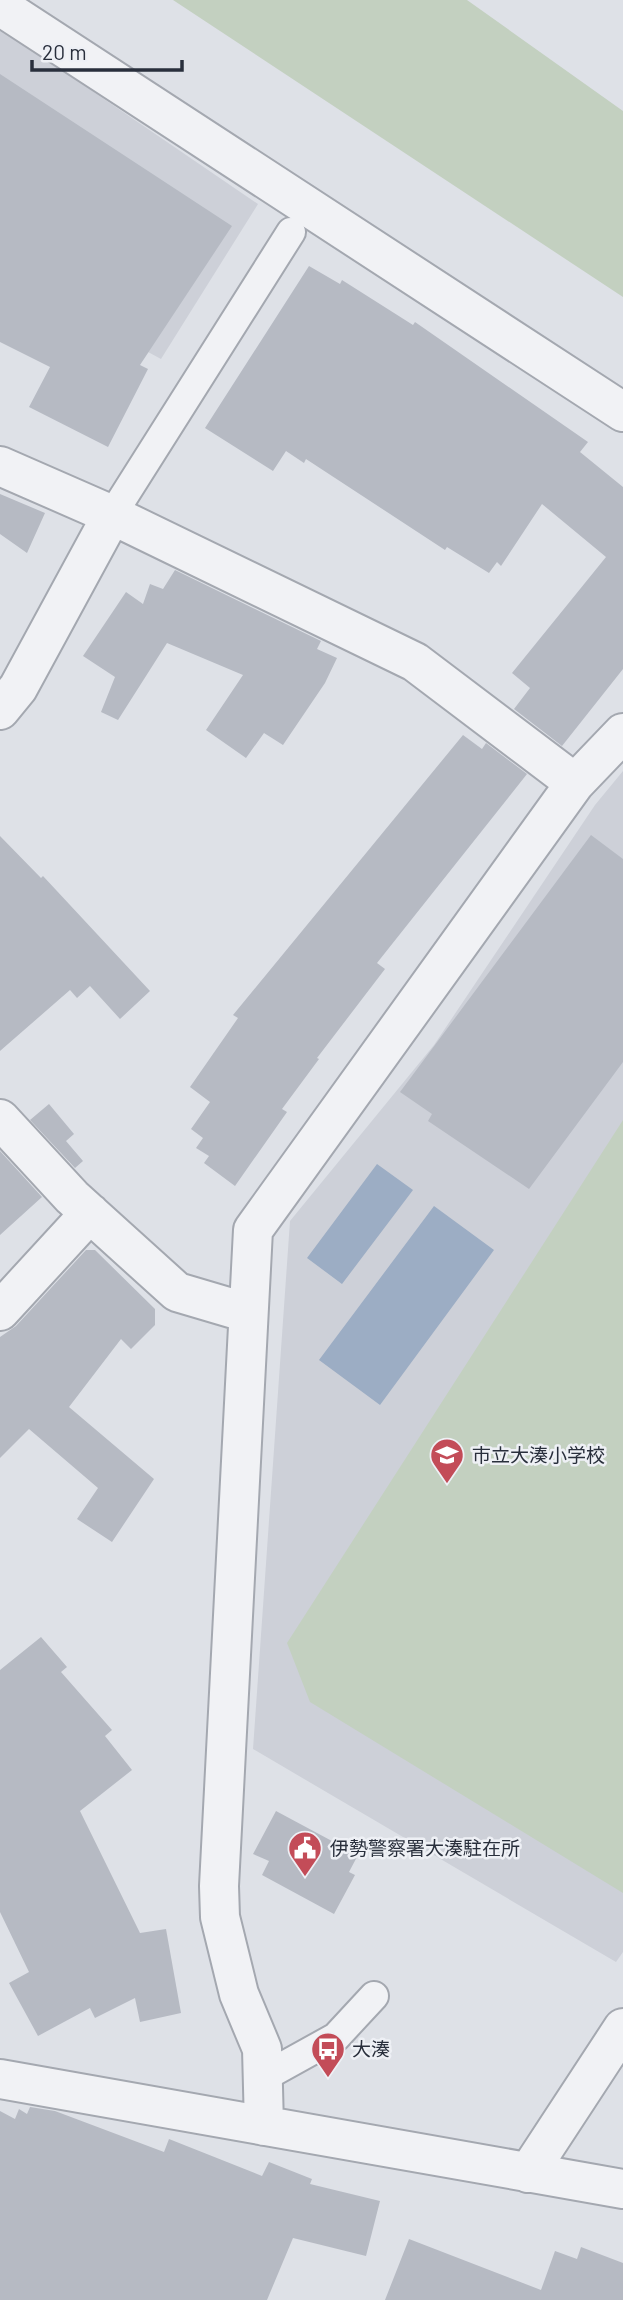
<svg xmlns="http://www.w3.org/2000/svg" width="623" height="2300" font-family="Barlow,'Noto Sans JP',sans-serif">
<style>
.built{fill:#cdd0d8}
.green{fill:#c3d0c0}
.water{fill:#9cadc4}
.building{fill:#b6bac3}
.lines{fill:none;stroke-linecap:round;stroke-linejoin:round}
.lane-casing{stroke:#a4a8b0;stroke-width:32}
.street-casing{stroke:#a4a8b0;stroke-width:42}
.lane{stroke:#f1f2f5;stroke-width:28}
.street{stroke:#f1f2f5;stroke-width:38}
.labels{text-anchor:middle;stroke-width:5;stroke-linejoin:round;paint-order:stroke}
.poi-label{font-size:19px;fill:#292f3c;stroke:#eef0f5;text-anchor:start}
</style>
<rect width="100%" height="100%" fill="#dee1e7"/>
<path class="built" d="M0,28l258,176 -97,155 -161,-87z
M623,771v1181l-7,10 -363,-213 37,-528 144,-176 161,-240z"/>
<path class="green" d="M173,0h294l156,111v186z
M623,1120v773l-313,-191 -23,-59z"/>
<path class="water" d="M377,1164l36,26 -71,94 -35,-26z
M434,1206l60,44 -114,155 -61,-45z"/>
<path class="building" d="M0,74l232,152 -92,139 8,4 -40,78 -79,-40 21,-40 -50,-25z
M309,266l31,18 2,-4 71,45 2,-3 173,120 -8,10 43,35v182l-61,77 -48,-37 16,-21 -18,-15 94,-116 -64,-53 -41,62 -4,-4 -8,11 -42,-26 -2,3 -139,-91 -2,4 -18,-12 -13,20 -68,-43z
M0,494l45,19 -18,40 -27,-19z
M175,570l146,71 -4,8 20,9 -12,25 -42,62 -19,-12 -18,25 -40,-28 37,-55 -76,-32 -49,77 -17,-8 14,-35 -32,-21 43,-64 17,12 7,-20 13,5z
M463,735l19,14 4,-6 41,31 -150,189 8,6 -68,89 2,1 -37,50 5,3 -52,74 -31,-23 5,-7 -13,-8 7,-10 -12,-9 19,-27 -20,-15 48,-69 -5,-3z
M591,835l32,24v203l-94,127 -101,-68 4,-7 -32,-22z
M0,836l41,42 2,-2 107,115 -30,28 -30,-33 -13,12 -7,-8 -70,61z
M49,1104l25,30 -8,7 17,20 -8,7 -45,-48z
M0,1151l42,46 -42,38z
M86,1250h9l60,59v16l-24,24 -10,-10 -52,68 85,72 -42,63 -35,-23 21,-31 -69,-59 -29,29v-121l16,-11z
M41,1637l26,30 -6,5 51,58 -7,6 27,34 -52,41 60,122 26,-4 15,84 -41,9 -5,-24 -40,20 -5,-10 -52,28 -29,-53 20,-11 -29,-60v-242z
M276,1811l82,44 -9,17 6,3 -21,39 -72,-39 7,-14 -16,-7z
M30,2107l25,4 109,41 5,-13 93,37 7,-14 43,17 -2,5 70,17 -14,55 -73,-18 -26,62h-267v-189l15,8 4,-10 8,5z
M409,2239l132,51 14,-39 22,8 4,-12 42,16v37h-238z"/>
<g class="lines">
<g class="lane-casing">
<path id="lane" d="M112,515l179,-283
M262,2078l74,-41 38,-41"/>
</g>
<g class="street-casing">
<path id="street" d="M0,6l623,406
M0,466l112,49 303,147 160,121
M0,710l18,-22 94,-173
M0,1119l72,78 105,95 71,21
M0,1311l90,-98
M0,2079l623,110
M264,2126l-2,-77 -23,-55 -19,-77 -1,-31 34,-656 322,-447 48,-50
M528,2173l95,-145"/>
</g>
<use href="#lane" class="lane"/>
<use href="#street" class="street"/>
</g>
<defs>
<g id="school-pin" transform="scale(1.75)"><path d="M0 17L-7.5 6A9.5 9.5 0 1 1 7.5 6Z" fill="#c34c58" stroke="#eef0f5"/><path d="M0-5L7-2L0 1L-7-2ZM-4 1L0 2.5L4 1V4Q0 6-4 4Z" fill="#fff"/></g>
<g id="civic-pin" transform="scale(1.75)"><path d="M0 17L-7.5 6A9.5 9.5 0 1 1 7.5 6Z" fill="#c34c58" stroke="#eef0f5"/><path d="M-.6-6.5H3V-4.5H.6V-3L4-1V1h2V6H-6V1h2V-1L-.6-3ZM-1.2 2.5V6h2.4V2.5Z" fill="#fff"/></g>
<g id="bus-pin" transform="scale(1.75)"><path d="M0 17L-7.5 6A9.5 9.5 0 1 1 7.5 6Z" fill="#c34c58" stroke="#eef0f5"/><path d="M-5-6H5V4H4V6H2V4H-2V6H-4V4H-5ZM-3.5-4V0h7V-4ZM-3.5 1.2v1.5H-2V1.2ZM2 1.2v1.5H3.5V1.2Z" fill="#fff"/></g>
</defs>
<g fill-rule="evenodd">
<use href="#school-pin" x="447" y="1455"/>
<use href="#civic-pin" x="305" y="1848"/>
<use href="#bus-pin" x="328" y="2049"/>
</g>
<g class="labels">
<g class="poi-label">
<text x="472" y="1462">市立大湊小学校</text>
<text x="330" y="1855">伊勢警察署大湊駐在所</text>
<text x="352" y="2056">大湊</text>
</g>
</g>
<path d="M32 60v10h150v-10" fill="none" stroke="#292f3c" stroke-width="3.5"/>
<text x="42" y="60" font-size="21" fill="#292f3c" stroke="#eef0f5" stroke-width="5" paint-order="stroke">20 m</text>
</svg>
